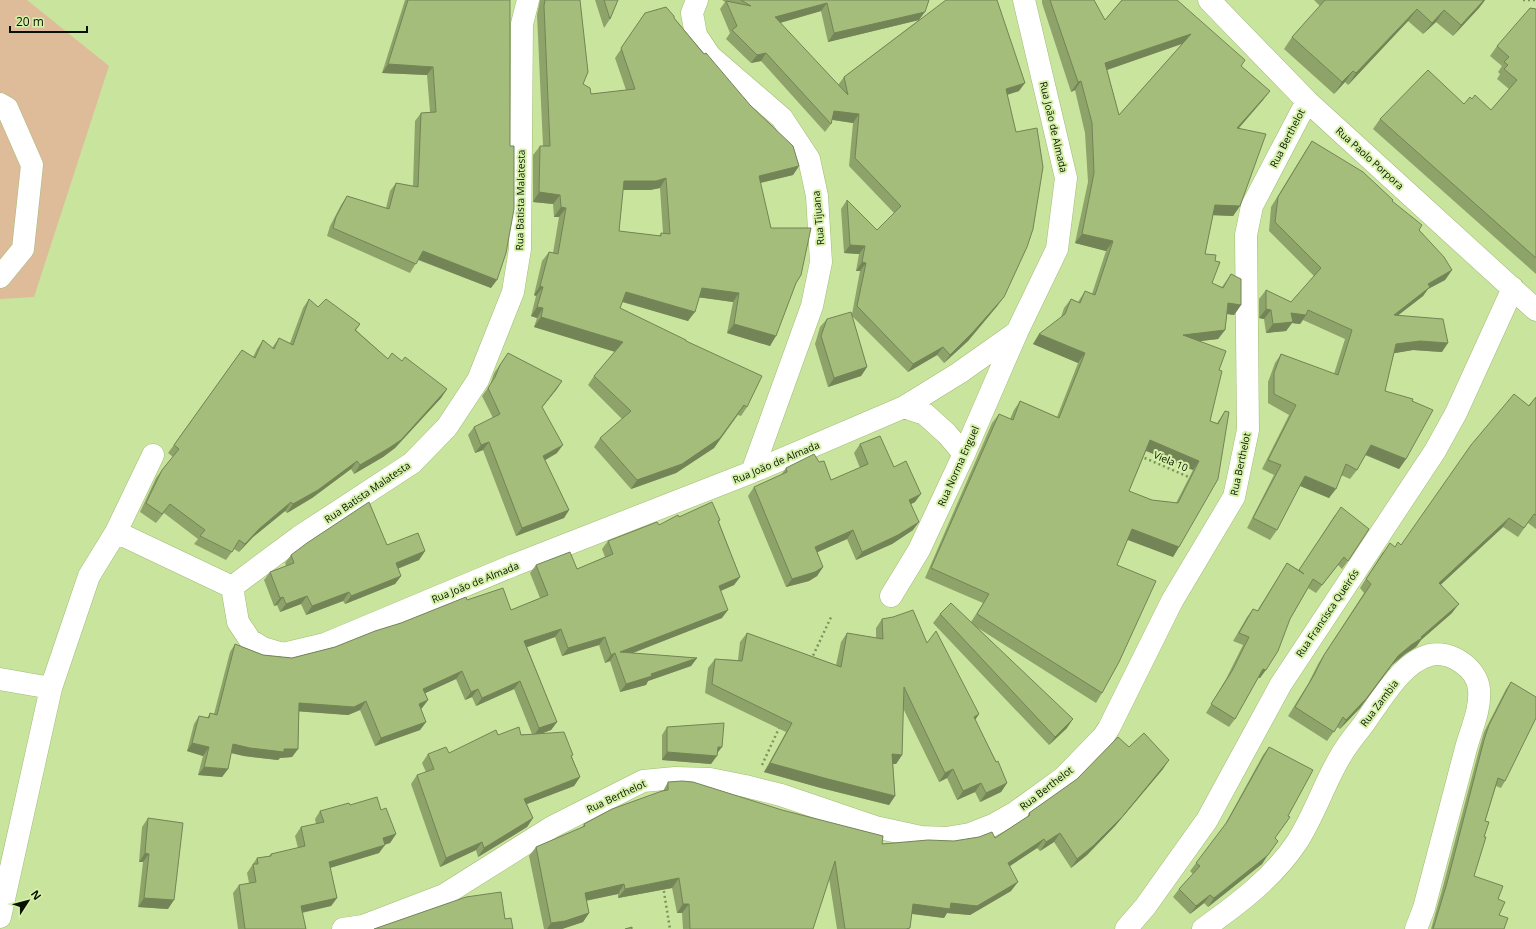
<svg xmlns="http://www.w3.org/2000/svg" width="1536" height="929" font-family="'Open Sans',sans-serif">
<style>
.green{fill:#debb99}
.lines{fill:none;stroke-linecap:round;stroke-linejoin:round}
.minor-casing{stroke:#a1bb75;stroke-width:23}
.path{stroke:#7e925f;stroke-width:2.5;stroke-dasharray:2 3;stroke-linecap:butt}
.minor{stroke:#fff;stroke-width:22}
.wall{fill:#8da36a;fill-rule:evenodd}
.shaded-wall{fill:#738456}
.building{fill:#a4bd7b;stroke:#738456;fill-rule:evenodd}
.labels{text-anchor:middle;stroke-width:4;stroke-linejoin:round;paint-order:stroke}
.street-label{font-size:10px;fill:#091100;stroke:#d6f2aa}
</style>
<rect width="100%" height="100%" fill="#c9e59d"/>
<path class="green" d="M0,0h27l82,66 -75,231 -34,2z"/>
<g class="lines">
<g class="minor-casing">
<path id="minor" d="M697,0l-5,13 4,22 14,21 72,62 27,41 8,37 4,66 -9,44 -60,166
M1209,0l98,101 229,209
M0,104l7,4 25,57 -9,84 -23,28
M904,407l21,7 22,20 17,20
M116,532l116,55
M232,587l6,35 12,18 13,8 20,6 42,-10 189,-79 238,-93 152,-65 55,-34 58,-41 40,-83 9,-71 -42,-178
M232,587l67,-50 113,-74 35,-36 31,-47 35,-88 7,-43 2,-225 6,-24
M891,596l28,-46 45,-96 53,-122
M0,679l51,9
M0,917l51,-229 38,-112 27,-44 37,-77
M343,929l20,-3 81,-31 108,-68 91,-46 32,-3 35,1 35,7 36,9 94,32 46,10 25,1 24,-4 23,-9 23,-13 47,-34 40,-41 6,-9 63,-127 62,-104 14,-67 -2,-195 6,-29 55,-105
M1126,929l19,-22 62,-87 74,-136 154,-233 21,-38 57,-125
M1203,929c35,-25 70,-51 94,-87 17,-26 27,-58 43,-85 6,-11 15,-22 23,-32 11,-16 22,-33 35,-48 8,-9 20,-19 32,-22 20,-5 47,13 49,34 2,22 -9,42 -14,63 -14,52 -27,104 -41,156l-8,21"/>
</g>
<path class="path" d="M1523,0h13
M1140,456l51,22
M811,660l21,-45
M762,765l18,-39
M663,886l7,43"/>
<use href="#minor" class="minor"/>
</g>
<path class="wall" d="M405,0h105l-19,288 -73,-28 -8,13 -83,-37 3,-10 11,-21 6,-9 39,12 4,-17 6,-8 17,3 2,-65 6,-8 9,-1 -3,-37 -45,-2z
M540,0h40l3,84 8,10 35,-4 -11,-32 30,-45 29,5 125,148 -6,9 -33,8 11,45 25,55 -26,63 -43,-13 6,-31 -34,-5 -11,24 -66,-19 -2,6 66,33 61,66 -6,9 -3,-1 -24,33 -38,25 -45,16 -37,-42 6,-9 22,-19 -34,-34 6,-9 21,-24 -81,-25 3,-9 -6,-2 5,-20 -2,-1 8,-34 7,-9 4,1 6,-36h-5l-1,-13 -20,-2v-47l7,-9h3l-6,-131zM660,188l3,45h-2l-2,3 -40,-5 4,-41h27z
M595,0h23l-8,19 -6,9z
M722,0h207l-10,20 100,71 -12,4 -9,210 -30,36 -24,22 -7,-8 -29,17 -56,-56 15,51 -6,9 -33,11 -13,-43 5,-17 7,-8 25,-5 8,-43h-4l3,-17 -15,-1 -3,-44 6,-9 30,30 17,-17 -45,-47 4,-43 -21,-3 -1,4 -6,8 -64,-71 -10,2 -25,-24 4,-6 -10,-24 5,-7zM821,11l7,31 91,-22 -75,57 -6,8 -58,-62z
M1042,0h52l11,20 17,-20 119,66 29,25 -7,9 -24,28 1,78 -7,10 -20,-1 -8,39 7,29 10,4 9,-13 10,31 -7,10 -7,-1 -2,16 -7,9 -18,2 19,29 -9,51 7,2 8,-12 -46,136 -6,10 -45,-18 -11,26 -15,128 -6,10 -118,-75 89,100 -18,17 -116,-122 7,-9 31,8 12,-19 -58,-25 67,-155 7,-9 11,5 4,-9 6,-9 37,16 21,-54 -45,-19 28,-27 3,-9 7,-9 7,3 7,-11 7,3 14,-43 -31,-8 13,-61 -3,-49 -10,-43 -4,2 -29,-89zM1182,44l-63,71 -12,-45zM1146,451l47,19 -17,33 -24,-3 -23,-9z
M1314,0h171l-6,8 -26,28 -17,-14 -13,12 -15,-13 -60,64 -3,-3 -11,12 -50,-45 8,-12 28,-31z
M1536,9v265l-163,-145 7,-10 84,-15 8,-5 19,11 18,-21 -12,-10 3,-5 -2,-2 4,-6 -12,-10 7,-10z
M1312,141l80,60 27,29 33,40 -7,10 -17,9 -5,7 -25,19 44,37 -29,-2 -19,3 -9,38 27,10 -6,58 -7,10 -34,-14 -8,15 -7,9 -9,-4 -12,23 -29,-12 -23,44 -7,10 -23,-12 27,-53 -12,-6 27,-54 -21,-12v-21l7,-19 6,-9 53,20 11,-35 -42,-19 -3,4 -8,-1 -6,8 -20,2 -2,-14 -5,-1v-19l7,-9 25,12 23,-26 -45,-45 2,-24 35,-57z
M309,299l9,8 42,17 -4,6 32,29 14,2 45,28 -6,9 -46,50 -12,9 -29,17 -3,-5 -39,29 -25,15 -2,-2 -32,26 -14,15 -5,-3 -8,11 -32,-16 4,-5 -34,-26 -8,10 -16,-11 16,-34 6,-8 11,-13 -5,-4 74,-103 11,7 4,-8 6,-9 9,8 7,-10 11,5 13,-35z
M508,353l54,28 -20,26 15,46 -12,7 24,50 -5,8 -48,18 -33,-86 -8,3 -7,-18 6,-8 19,-9 -11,-22 8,-11 4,-12z
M1536,397v132l-8,-6 -10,14 -15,-10 -62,57 11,29 -31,27 -5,7 -11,7 -13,11 -32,43 -20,21 -3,-2 -10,14 -39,-25 20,-32 10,-20 46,-71 -4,-5 23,-36 12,-5 6,-2z
M860,444l34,23 21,35 -4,2 2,26 -21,14 -36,16 -9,-21 -30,13 6,15 -6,9 -8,5 -23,6 -38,-91 6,-9 27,-12 5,-7 33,-6 12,18 29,-12 -6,-15z
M1335,515l13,46 -6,8 -4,-4 -22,28 -8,-5 -18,31 -30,59 -2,-1 -23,42 -6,8 -23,-14 20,-34 17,-34 -10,-4 14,-24 6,-8 4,2 30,-48 12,7z
M679,517l41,3 -1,2 21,55 -6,8 -13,6 1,27 -89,35 64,5 -6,8 -43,15 -2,4 -26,7 -10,-31 -5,2 -6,-18 -37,11 -7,-19 -28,10 30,75 -6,8 -9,3 30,24 8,20 -6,9 -47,18 6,14 -6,9 -49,30 -2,-7 -36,17 -29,-83 6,-9 9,-3 -4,-9 6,-9 21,-1 49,-18 34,-1 -18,-45 -38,17 -4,-9 -7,3 -9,-21 -31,14 3,7 -6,8 -1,1 5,13 -6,8 -45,16 -15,-36 -12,5 -49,-4 -1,38 -6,8 -12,1 -2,2 -34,-4 -13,-3 -3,16 -6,8 -24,-2 5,-19 -16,-5 7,-27 5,-8 8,2 3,-5 4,1 16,-62 5,-8 28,11 29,3 43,-11 66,-24 66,-23 44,10 29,-12 -10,-25 6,-8 41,4 28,-12 -3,-8 6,-8 51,-16z
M387,545l38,6 -6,9 -21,8 3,8 -6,8 -50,20 -2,-3 -37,14 -5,-11 -21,8 -3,-7 -3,1 -10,-26 6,-8 16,-6 -1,-3 6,-8z
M882,619l45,24 52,71 -4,6 32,63 -6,9 -21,10 -5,-10 -18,8 -10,-22 -8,4 -36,-74 -1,47 -6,9h-3l2,32 -6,9 -68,-17 -57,-16 22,-40 -81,-39 3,-25 7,-9 23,1 2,-18 7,-9 89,32 5,-23 6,-9 29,5v-10z
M1511,682l-6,99 -4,7 -5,-2 -11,35 -1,16 -10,39 24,23 1,16 5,14h-73l11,-39 38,-144 4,-14 22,-43z
M667,727l50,27 -6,10 -49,-4v-25z
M1129,747l34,22 -48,57 -28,29 -16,13 -17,-26 -14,9 -3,-3 -28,18 2,25 -41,24 -23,-2 -3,5 -32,-4 -3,15h-72l-8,-51 -16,51h-130l-1,-16h-5l-5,-25 -54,10v-4l-32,7 3,12 -6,9 -21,7h-18l-15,-73 7,-9 46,-19 2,-4 79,-33 5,-9 214,62 72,-3 41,-3 32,-21 2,-4z
M1269,747l6,91 -13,26 -54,43 -4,-4 -14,11 -17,-17 6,-8 14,-15 -3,-3 33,-43 40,-73z
M350,805l31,5 15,24 -6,9 -5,1 -6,9 -49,15 7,30 -6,8 -29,7 4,16h-68l-5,-36 6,-8 10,-2 -2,-10 10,-15 12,-2 2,-2 27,-6 -3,-12 6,-9 15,-3 -1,-5 5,-8z
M148,818l20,91 -30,-2 5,-45h-4l3,-35z"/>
<path class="shaded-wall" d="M1484,0h1l-6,8 -26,28 8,-11z
M827,3l-6,8 -52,15 6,-9z
M1417,9l-9,12 -60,64 8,-12z
M1444,10l-8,12 -13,12 9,-11z
M925,12l-6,8 -91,22 6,-9z
M1191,34l-7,9 -86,30 7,-10z
M766,53l-5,8 -10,2 6,-8z
M388,64l45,3 -6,8 -45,-2z
M1353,71l-8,11 -11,12 8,-12z
M1081,81l-6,9 -4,2 7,-10z
M1025,83l-6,8 -19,6 6,-8z
M1270,91l-7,9 -32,37 6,-9z
M834,111l25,3 -6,9 -25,-4z
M799,166l-6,9 -41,10 7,-9z
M666,178l-6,10 -10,2h-33l7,-9z
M539,192l21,3 -7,9 -20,-2z
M1215,205l25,1 -7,10 -24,-1z
M561,207l5,1 -7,9h-5z
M1082,234l31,7 -7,10 -31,-8z
M850,245l15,1 -6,8 -15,-1z
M423,251l74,29 -6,8 -74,-29z
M862,262l4,1 -6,8h-4z
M1452,270l-7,10 -17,9 -5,7 -36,28 7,-9 34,-31z
M540,286l3,1 -7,9 -2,-1z
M702,288l37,5 -6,9 -37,-5z
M626,292l69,20 -7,9 -68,-20z
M1004,297l-6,8 -30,36 -24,22 6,-8z
M1228,303l13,2 -7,10 -13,-2z
M537,307l6,1 -6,10 -6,-2z
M1266,309l5,1 -7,9 -5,-1z
M1291,313l15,2 -6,9 -8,-1 -6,8 -20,2 7,-9z
M541,317l82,25 -7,10 -82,-25z
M734,324l42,12 -6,10 -43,-13z
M1225,330l-7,9 -42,5 7,-9z
M1039,334l46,19 -7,10 -45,-19z
M1420,341l28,2 -6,9 -29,-2 -23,4 6,-10z
M943,347l-6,8 -29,17 5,-8z
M867,367l-6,9 -33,11 6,-9z
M562,381l-5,8 -21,26 6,-8z
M447,389l-6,9 -46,50 -12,9 -29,17 6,-9z
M744,405l-30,43 -38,25 -45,16 6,-9z
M1150,440l49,21 -6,9 -49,-20z
M489,442l-6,8 -8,3 6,-8z
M563,445l-6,8 -20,12 6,-9z
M1371,445l35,14 -7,10 -35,-15z
M357,461l-6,8 -39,29 -25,15 6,-9z
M1305,476l31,13 -7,9 -31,-13z
M921,494l-6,8 -12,6 6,-8z
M291,502l-6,9 -32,26 -14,15 6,-8 14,-15z
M569,510l-5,8 -48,18 6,-8z
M1509,518l-6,9 -70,65 6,-9z
M919,522l-6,8 -21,14 -36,16 6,-8z
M1132,529l47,18 -6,10 -48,-18z
M853,530l-6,9 -38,17 6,-9z
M425,551l-6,9 -29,12 6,-9z
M823,567l-6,9 -8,5 -23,6 6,-8z
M401,576l-6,8 -50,20 6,-8z
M740,577l-6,8 -21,9 6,-8z
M349,592l-6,9 -37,14 6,-9z
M307,596l-6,8 -21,8 6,-8z
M283,597l-6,8 -3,1 6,-8z
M1459,604l-7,9 -31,27 -5,7 -11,7 -13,11 -32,43 -20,21 6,-9 52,-64z
M728,610l-6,8 -105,41 3,-7z
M561,629l-6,8 -36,13 5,-9z
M605,637l-6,8 -37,11 6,-8z
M615,653l-5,8 -5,2 6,-8z
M697,658l-6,8 -43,15 -2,4 -26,7 6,-8 25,-10z
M1263,669l3,1 -6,8 -3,-1z
M462,671l-6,8 -39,18 6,-8z
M520,681l-6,8 -38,17 6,-8z
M478,689l-6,8 -7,3 6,-8z
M428,700l-6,8 -9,4 6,-8z
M366,701l-6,9 -12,5 -55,-4 6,-8z
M979,714l-6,9 1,-6z
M1073,719l-6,9 -18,17 6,-8z
M426,722l-6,8 -45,16 6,-8z
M557,722l-6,8 -18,7 6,-9z
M192,743l17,4 -6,9 -16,-5z
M233,744l65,5 -6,8 -12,1 -2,2 -34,-4 -17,-4z
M718,747h4l-6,8z
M667,752l50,4 -6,8 -49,-4z
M892,754l10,1 -6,9h-10z
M1169,760l-6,9 -48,57 -28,29 -16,13 6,-9z
M770,763l125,33 -6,9 -68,-17 -57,-16z
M204,767l24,2 -6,8 -24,-2z
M953,769l-6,9 -8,4 6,-9z
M580,777l-6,9 -55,21 5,-8z
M981,783l-6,9 -18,8 6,-9z
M1007,783l-6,9 -21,10 6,-9z
M533,818l-6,9 -49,30 6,-9z
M1060,833l-6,9 -14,9 6,-9z
M396,834l-6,9 -12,4 5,-9z
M1044,839l-7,9 -36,24 7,-9z
M482,842l-6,8 -36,17 6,-9z
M385,845l-6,8 -56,17 6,-8z
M145,853l4,1 -6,8h-4z
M1268,855l-6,9 -54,43 6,-9z
M679,878l-7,10 -54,10 7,-9z
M1018,882l-7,9 -41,24 -23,-2 -3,5 -38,-5 7,-9 38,-1z
M624,884l-6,10 -40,8 7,-9z
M1210,895l-6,8 -14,11 6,-8z
M144,898l30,2 -6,9 -30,-2z
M337,898l-6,8 -36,8 6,-8z
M683,904h6l-7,9h-5z
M589,913l-6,9 -21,7h-15l4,-6z"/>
<path class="building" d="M408,0h102v146h4v63l-8,44 -9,27 -74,-29 -7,13 -83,-36 3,-11 11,-21 42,13 7,-26 22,4 3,-74 15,-1 -3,-45 -45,-3z
M545,0h35l8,72 -5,12 7,4 1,6 44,-5 -14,-41 24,-35 21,-6 8,9v2l30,36 2,-1 44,52 43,41 6,20 -40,10 12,52h40l-10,47 -5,8 -20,53 -42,-12 5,-31 -37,-5 -7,24 -69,-20 -6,16 66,32v1l76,35 -15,31 -3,-2 -24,33 -38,26 -45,16 -37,-42 31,-27 -37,-35 29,-34 -82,-25 2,-9 -6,-1 6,-20 -3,-1 9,-34 9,2 8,-46 -5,-1 -1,-12 -21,-3 1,-46h10l-6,-140zM666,178l4,56 -9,-1v3l-42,-5 5,-50h32z
M604,0h14l-8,19z
M741,0h188l-4,12 -91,21 -7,-30 -52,14 73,78 -4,-18 102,-77h51l28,83 -19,6 10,43 21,-4 6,39 -10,62 -6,18 -23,50 -31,35 -23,23 -7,-8 -30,17 -56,-58 9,-43 -4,-1 3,-16 -15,-1 -3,-45 30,30 24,-24 -46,-48 4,-44 -25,-3 -3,13 -65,-71 -9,2 -25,-25 5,-4 -11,-25 25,5z
M1050,0h44l11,20 17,-20h55l68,60 -4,6 29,25 -33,37 29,6 -26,72 -25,-1 -10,49 11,1 -1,6 5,1 -8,21 11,5 8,-14 10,5v26l-13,-2 -3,27 -42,5 43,16 -7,19 3,1 -12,50 8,3 7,-13 4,1 -11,67 -39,68 -47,-18 -15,36 39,16 -37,81 -17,31 -125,-79 12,-20 -58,-26 68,-154 14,6 7,-19 39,17 26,-65 -46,-19 26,-20 6,-15 9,4 5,-12 10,4 18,-54 -31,-7 12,-61 -2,-50 -11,-42 -3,1zM1191,34l-72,81 -14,-52zM1150,440l49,21 -21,42 -26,-3 -23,-9z
M1325,0h159l-23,25 -17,-15 -12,13 -15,-14 -61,64 -3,-2 -11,11 -50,-45z
M1530,8l6,1v249l-156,-139 48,-49 36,34 6,-7 2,2 3,-4 16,15 26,-30 -13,-11 4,-4 -4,-3 5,-5 -12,-11z
M1312,141l51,31 30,28 -1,1 30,24 -3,5 25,27 8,13 -24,14 2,3 -36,28 49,4 5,24 -28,-2 -24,3 -11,47 28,8 -1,2 21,9 -27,49 -35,-14 -14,25 -11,-6 -10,25 -31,-13 -28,54 -24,-12 28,-53 -13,-5 28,-55 -22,-11v-21l7,-19 57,21 14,-45 -44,-20 -2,5 -15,-2 2,9 -20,2 -2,-14 -5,-1v-19l25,12 30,-34 -46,-46 3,-25z
M309,299l9,8 8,-8 34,25 -5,6 33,29 4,-6 10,8 3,-4 42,32 -46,51 -12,8 -29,17 -3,-4 -39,29 -25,14 -2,-2 -32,27 -14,15 -6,-4 -7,12 -32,-16 5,-6 -35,-26 -8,10 -16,-11 16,-33 17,-21 -5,-4 68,-95 13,8 8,-18 11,9 5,-11 14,7z
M851,312l16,55 -33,11 -13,-42 6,-17z
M508,353l54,28 -20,26 21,38 -20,11 26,54 -47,18 -33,-86 -8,3 -7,-18 26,-13 -12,-26 7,-11 5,-12z
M1514,394l15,12 7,-9v118l-2,-1 -10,14 -15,-10 -70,65 20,21 -38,33 1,1 -11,7 -13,11 -32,43 -20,21 -3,-3 -9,15 -39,-25 19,-32 10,-20 47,-71 -5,-5 24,-36 5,4 3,-5 3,3 70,-100z
M880,436l14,31 12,-6 15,33 -12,6 10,22 -21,13 -36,17 -9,-22 -38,17 8,20 -8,5 -23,7 -38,-92 33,-15 -1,-4 28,-14 5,8 5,-1 7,19 37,-16 -8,-20z
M369,502l18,43 31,-12 7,18 -29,12 5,13 -50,20 -2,-4 -37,14 -5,-10 -21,8 -3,-7 -3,1 -10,-26 24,-9 -3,-8 16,-12z
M712,502l8,18 -2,1 22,56 -21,9 9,24 -108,42 77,6 -46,16 1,2 -26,8 -11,-31 -4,2 -6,-18 -37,11 -7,-19 -37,12 33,81 -18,6 -19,-47 -38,17 -4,-9 -7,3 -9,-21 -39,18 5,11 -9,4 7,18 -45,16 -15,-37 -12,6 -55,-4 -1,46h-14v3l-34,-4 -17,-4 -5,25 -24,-2 5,-20 -17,-4 7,-27 10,2 1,-5 7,2 18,-71 28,11 29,3 43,-11 40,-16 26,-8 65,-26 1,3 36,-12 8,22 37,-15 -12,-30 34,-13 7,17 36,-15 -5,-13 49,-19 2,3 19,-10 1,2z
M1341,507l28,22 -21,32 -4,-4 -22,28 -9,-6 -23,40 -12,32 -12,19 -3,-1 -28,50 -24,-15 21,-33 17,-34 -10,-4 14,-24 5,2 29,-48 17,11 -5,-4z
M951,603l122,116 -18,18 -115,-123z
M913,610l14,33 9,-12 43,83 -5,3 22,45 2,-1 9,22 -21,10 -5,-10 -18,8 -10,-22 -8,4 -41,-86 -2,68 -10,-1 3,42 -67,-17 -58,-16 22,-40 -80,-39 3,-25 27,2 5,-28 94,34 6,-34 36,6 -1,-20 11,-2z
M1511,682l25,15v21l-31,63 -7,-3 -13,43 4,1 -5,15h2l-12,39 29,10 -5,13 7,3 -6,13 9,3 -4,11h-71l14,-46 37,-143 5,-15z
M724,723l-2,24h-4l-1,9 -50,-4v-25z
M519,727l2,8 43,-3 9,23 -2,1 9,21 -56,22 9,19 -49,30 -2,-6 -36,16 -29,-83 17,-6 -6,-15 18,-7 3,6 47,-23 2,5z
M1144,733l25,27 -47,57 -29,29 -16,13 -17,-26 -14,9 -2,-3 -36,24 10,19 -41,24 -26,-3 -1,6 -37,-5 -3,24 -4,1h-61l-10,-68 -22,68h-123l-1,-25h-6l-4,-26 -54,11 -1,-5 -39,9 4,20 -24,8 -14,2 -15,-76 49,-21 -1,-2 28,-15 50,-18 6,-1v-8l14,-1 11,1 89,28 101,26 -1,8 46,-4 26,1 25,-4 13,-5 3,6 35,-23 -1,-2 48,-34 41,-42 11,10z
M1269,747l44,23 -25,46 2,1 -15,21 3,3 -10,14 -54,43 -4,-3 -14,11 -17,-17 21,-23 -4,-3 31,-41z
M377,797l4,13 5,-2 10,26 -13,4 2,7 -56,17 8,36 -36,8 5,23h-61l-6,-44 17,-3 -3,-18h5l-1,-6 14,-2v-2l34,-8 -4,-19 23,-5 -4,-11 29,-8 1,2z
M148,818l35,5 -9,77 -30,-2 5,-44 -4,-1z
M501,892l4,27 6,-1 2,11h-139l92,-32z
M632,927v2h-7z"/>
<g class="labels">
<g class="street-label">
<text transform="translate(1054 127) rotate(77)" y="4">Rua João de Almada</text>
<text transform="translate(1287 138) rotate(-63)" y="4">Rua Berthelot</text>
<text transform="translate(1370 158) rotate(42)" y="4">Rua Paolo Porpora</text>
<text transform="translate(520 200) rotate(-89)" y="4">Rua Batista Malatesta</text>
<text transform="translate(818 218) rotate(-95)" y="4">Rua Tijuana</text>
<text transform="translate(1171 461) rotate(23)" y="4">Viela 10</text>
<text transform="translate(776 462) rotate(-23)" y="4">Rua João de Almada</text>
<text transform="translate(1240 464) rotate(-78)" y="4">Rua Berthelot</text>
<text transform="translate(958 466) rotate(-66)" y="4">Rua Norma Enguel</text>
<text transform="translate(367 492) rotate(-34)" y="4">Rua Batista Malatesta</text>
<text transform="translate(475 582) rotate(-22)" y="4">Rua João de Almada</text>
<text transform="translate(1327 613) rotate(-56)" y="4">Rua Francisca Queirós</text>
<text transform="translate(1379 703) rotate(-53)" y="4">Rua Zambia</text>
<text transform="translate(1046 788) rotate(-38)" y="4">Rua Berthelot</text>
<text transform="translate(616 796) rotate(-25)" y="4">Rua Berthelot</text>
</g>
</g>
<g transform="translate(28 901) rotate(54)" stroke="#d6f2aa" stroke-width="3" paint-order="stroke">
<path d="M0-3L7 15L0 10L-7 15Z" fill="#091100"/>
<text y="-6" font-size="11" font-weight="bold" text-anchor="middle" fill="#091100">N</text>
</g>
<path d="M10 26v6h77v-6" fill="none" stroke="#091100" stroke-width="2"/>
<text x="16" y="26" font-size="12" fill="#091100" stroke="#d6f2aa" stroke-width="3" paint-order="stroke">20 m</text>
</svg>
